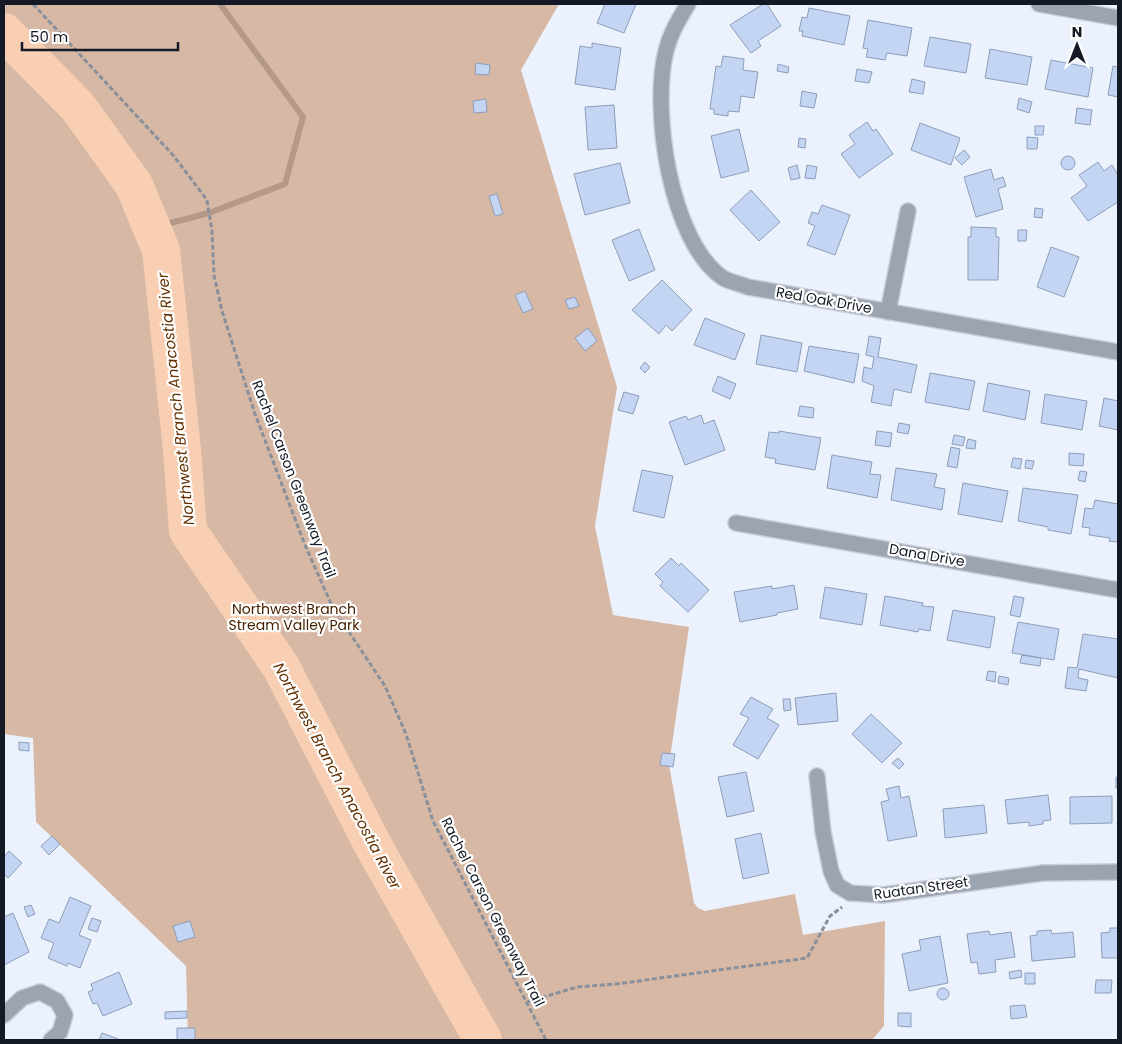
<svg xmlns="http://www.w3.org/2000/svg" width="1122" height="1044" font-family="Poppins,sans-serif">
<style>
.green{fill:#d6b8a4}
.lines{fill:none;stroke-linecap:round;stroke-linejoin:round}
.stream{stroke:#b49988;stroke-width:6}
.river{stroke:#f9cfb3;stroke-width:38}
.building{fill:#c3d5f3;stroke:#8d9eb9}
.minor-casing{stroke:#c9cfdb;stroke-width:18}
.path{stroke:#89909b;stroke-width:3;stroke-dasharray:5 2.5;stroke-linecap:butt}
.minor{stroke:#9ca4b1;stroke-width:15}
.labels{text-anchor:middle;stroke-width:4.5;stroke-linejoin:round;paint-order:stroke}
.street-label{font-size:14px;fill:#141a25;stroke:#fff}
.park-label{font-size:14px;fill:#472100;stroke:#fff}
.water-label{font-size:15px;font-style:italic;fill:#633000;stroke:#fff}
</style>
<rect width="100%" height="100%" fill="#ebf2fe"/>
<path class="green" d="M4,4h555l-38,66 96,317 -22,139 18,89 76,12 -20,138 25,138 4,5 7,3 90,-17 8,41 82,-14 -1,105 -12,14h-684l-2,-74 -150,-144 -3,-84 -29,-4z"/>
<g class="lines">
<path class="stream" d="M151,228l58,-15 76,-29 18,-67 -83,-113"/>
<path class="river" d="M4,32l74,75 56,78 27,65 21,200 6,81 93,136 93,180 109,193"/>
</g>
<path class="building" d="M605,4h31l-12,29 -27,-10z
M763,4h4l14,22 -23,15 3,5 -10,7 -21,-28z
M809,8l41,8 -6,29 -42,-9 1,-5h-4l3,-14 5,1z
M868,20l44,8 -5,28 -20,-3 -2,7 -19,-3 2,-8 -5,-1z
M930,37l41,7 -5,29 -42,-7z
M592,43l29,5 -6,42 -40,-6 5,-38 12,2z
M990,49l42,8 -5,28 -42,-7z
M723,56l21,3 -1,11 15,2 -4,26 -13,-2 -2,16 -11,-1v5l-14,-2v-5h-4l6,-43 5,1z
M1051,60l42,8 -5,29 -43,-8z
M476,63l14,2 -1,10 -14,-1z
M778,64l11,3 -1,6 -11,-2z
M1113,66l5,1v30l-10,-2z
M857,69l15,3 -3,11 -14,-2z
M912,79l13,3 -2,12 -14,-2z
M802,91l15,3 -3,14 -14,-2z
M1019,98l13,4 -3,11 -12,-4z
M486,99l1,13 -13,1 -1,-12z
M614,105l3,43 -29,2 -3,-43z
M1077,108l15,2 -2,15 -15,-2z
M867,122l6,9 3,-2 17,25 -34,24 -18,-24 14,-10 -6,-9z
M920,123l40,15 -9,27 -40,-15z
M1035,126h9l-1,9h-8z
M739,129l10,42 -28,7 -10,-42z
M1027,137l11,1 -1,11h-10z
M799,138l7,1 -1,9 -7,-1z
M964,150l6,7 -8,8 -7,-7z
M1061 163a7 7 0 1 1 14 0a7 7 0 1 1-14 0Z
M1098,162l6,9 8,-6 6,10v27l-30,19 -17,-23 16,-12 -8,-11z
M620,163l10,40 -45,12 -11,-41z
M797,165l3,13 -9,2 -3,-12z
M807,165l10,2 -2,12 -10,-1z
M991,169l3,11 9,-3 3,9 -8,3 5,20 -27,8 -12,-40z
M751,190l29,32 -21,19 -29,-31z
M497,194l6,20 -8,2 -6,-20z
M822,205l28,10 -15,40 -28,-10 8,-19 -7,-3 4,-11 6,2z
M1035,208l8,1 -1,9 -8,-1z
M971,227l25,1v9h3l-1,43h-30v-43h3z
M639,229l16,41 -26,11 -17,-41z
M1018,230h9l-1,11h-8z
M1051,247l28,10 -15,40 -27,-10z
M662,280l30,30 -20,21 -6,-6 -7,9 -27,-24z
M525,291l8,18 -10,4 -8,-18z
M575,297l4,9 -10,3 -4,-9z
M705,318l40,16 -10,26 -41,-15z
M588,328l9,13 -12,10 -10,-13z
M761,335l41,8 -5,29 -41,-8z
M869,336l12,2 -3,19 39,8 -6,28 -17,-4 -3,17 -20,-4 3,-16 -12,-5 2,-14 8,2 2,-12 -8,-2z
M809,346l50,8 -5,29 -50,-12z
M645,362l5,5 -5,6 -5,-5z
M930,373l45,8 -6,29 -44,-8z
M718,376l18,8 -6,15 -18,-8z
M988,383l42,8 -5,29 -42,-9z
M624,392l15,4 -6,18 -15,-4z
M1045,394l42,7 -5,29 -41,-7z
M1104,398l14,3v29l-19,-4z
M800,406l14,2 -1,10 -15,-2z
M701,415l3,9 10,-4 11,30 -40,15 -16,-43 17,-6 2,4z
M899,423l11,2 -2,9 -11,-2z
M779,431l42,7 -6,32 -40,-7 1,-4 -11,-2 4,-25 10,1z
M877,431l15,2 -2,14 -15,-2z
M954,435l11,2 -2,9 -11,-2z
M968,439l8,2 -1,8 -9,-1z
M951,447l9,2 -3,19 -10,-2z
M1069,453l15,1 -1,12 -14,-1z
M832,455l40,7 -2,12 11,1 -4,23 -50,-10z
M1013,458l9,1 -2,10 -9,-2z
M1026,460l8,1 -2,8 -7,-1z
M896,468l41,6 -3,13 11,2 -3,21 -51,-10z
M642,470l31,6 -9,42 -31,-7z
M1080,471l7,1 -2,10 -7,-2z
M963,483l45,8 -6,31 -44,-8z
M1023,488l55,7 -7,39 -23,-4v-3l-30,-6z
M1095,500l23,4v38l-9,-1 1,-3 -21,-3 1,-7 -8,-1 3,-19 8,1z
M671,558l8,8 2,-3 28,27 -21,22 -28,-26 3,-4 -8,-8z
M794,585l4,24 -21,4v2l-37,7 -6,-30 38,-6v3z
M825,587l42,7 -5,31 -42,-7z
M885,596l38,7 -1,3 12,1 -4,24 -11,-2 -1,3 -38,-7z
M1014,596l10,2 -4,19 -10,-2z
M953,610l42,7 -5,31 -43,-8z
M1018,622l41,7 -5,31 -42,-7z
M1083,634l35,5v39l-39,-9 -1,9 10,2 -2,11 -21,-3 3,-21 9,1z
M1022,655l19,3 -1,8 -20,-3z
M988,671l8,1 -1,10 -9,-2z
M999,676l10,2 -1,7 -10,-2z
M836,693l2,28 -40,4 -3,-27z
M751,697l22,12 -6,9 12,7 -21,34 -25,-14 16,-27 -9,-4z
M783,699h7l1,11 -7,1z
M871,714l31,29 -20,20 -30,-29z
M19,742l10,1v8l-10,-1z
M662,753l13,1 -2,13 -13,-2z
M898,758l6,6 -5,5 -7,-6z
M746,772l8,39 -27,6 -9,-40z
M1116,777h2v11h-2z
M899,786l2,12 8,-2 8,40 -29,5 -7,-39 8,-2 -3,-11z
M1048,795l3,25 -8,1v3l-14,2v-4l-21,2 -3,-24z
M1112,796v27l-42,1v-27z
M984,805l3,28 -42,5 -2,-29z
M761,833l8,40 -26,6 -8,-40z
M52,836l8,8 -11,11 -8,-9z
M9,851l13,12 -14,15 -4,-4v-17z
M70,897l21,9 -12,29 12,5 -11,28 -12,-5 -1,3 -19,-8 6,-15 -13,-5 8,-19 10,4z
M31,905l4,9 -7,3 -4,-10z
M13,913l16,39 -25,13v-48z
M92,918l9,3 -4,11 -9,-3z
M190,921l5,16 -17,5 -5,-16z
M1110,928h8v30h-16l-1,-25 9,-1z
M1051,930l1,4 21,-2 2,25 -43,4 -2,-25 7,-1v-4z
M989,931l1,4 21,-3 4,25 -20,3 1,12 -17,2 -2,-12 -6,1 -4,-29z
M940,936l8,47 -39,8 -7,-37 19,-4 -2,-10z
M1021,970l1,7 -12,2 -1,-7z
M119,972l13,32 -29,12 -6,-13 -4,1 -5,-12 5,-2 -2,-6z
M1025,973h10v11h-10z
M1096,980h16l-1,13h-16z
M937 994a6 6 0 1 1 12 0a6 6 0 1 1-12 0Z
M1025,1005l2,12 -16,2 -1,-13z
M187,1011v7l-22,1v-7z
M898,1013h13v14l-13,-1z
M177,1028h18v12h-18z
M102,1033l19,7h-22z"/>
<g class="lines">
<g class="minor-casing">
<path id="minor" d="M688,4c-9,15 -18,30 -22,47 -15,58 4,191 57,227 7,4 18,6 25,9l370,65
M1039,4l79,14
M888,312l20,-101
M736,523l382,67
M817,776l6,56 8,39 6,14 13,8 33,2 160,-22 75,-1
M4,1015l18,-17 18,-6 17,9 8,14 -5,17 -9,8"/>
</g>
<path class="path" d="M33,4l140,151 34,45 5,31 2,44 8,36 33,103 50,131 28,63 52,78 21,48 27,87 113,219
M527,1002l50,-15 39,-3 191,-26 23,-42 12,-9"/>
<use href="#minor" class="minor"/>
</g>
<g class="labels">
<g class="street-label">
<text transform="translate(824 300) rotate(10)" y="5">Red Oak Drive</text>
<text transform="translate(294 479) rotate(69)" y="5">Rachel Carson Greenway Trail</text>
<text transform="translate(927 555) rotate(10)" y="5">Dana Drive</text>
<text transform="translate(921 888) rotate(-8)" y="5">Ruatan Street</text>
<text transform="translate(493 912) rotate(63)" y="5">Rachel Carson Greenway Trail</text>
</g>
<g class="park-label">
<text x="294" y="614">Northwest Branch<tspan x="294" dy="16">Stream Valley Park</tspan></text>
</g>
<g class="water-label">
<text transform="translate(176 399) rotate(-96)" y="5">Northwest Branch Anacostia River</text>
<text transform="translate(337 776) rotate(62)" y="5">Northwest Branch Anacostia River</text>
</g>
</g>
<rect width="1122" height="1044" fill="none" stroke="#141a25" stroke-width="10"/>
<g transform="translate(1077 45)" stroke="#ffffff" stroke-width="4" paint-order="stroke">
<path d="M0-4L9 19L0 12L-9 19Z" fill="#141a25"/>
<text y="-8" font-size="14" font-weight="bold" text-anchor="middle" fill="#141a25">N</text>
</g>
<path d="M22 42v8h156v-8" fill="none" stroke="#141a25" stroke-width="2.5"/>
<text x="30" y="42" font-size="15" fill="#141a25" stroke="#ffffff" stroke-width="4" paint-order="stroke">50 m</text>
</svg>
